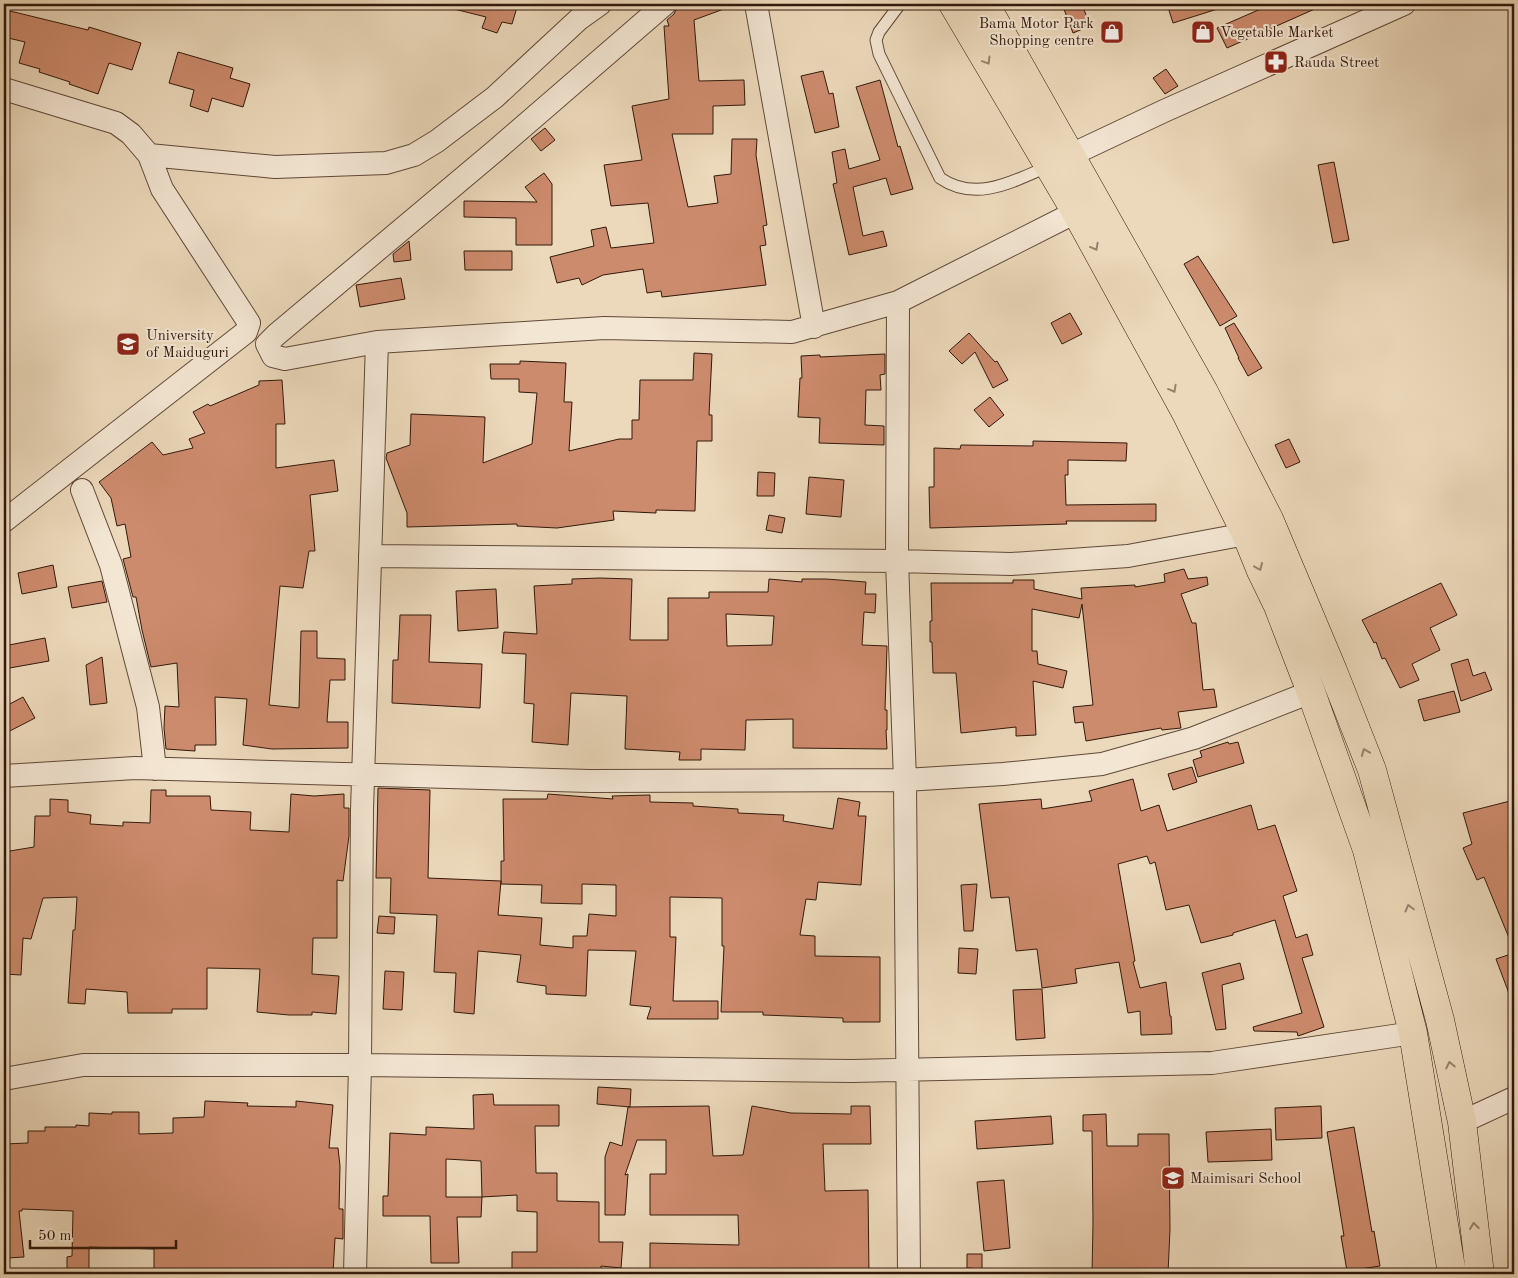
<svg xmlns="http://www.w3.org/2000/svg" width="1518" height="1278" font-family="'Old Standard TT',serif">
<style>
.building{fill:#cd8b6d;stroke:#32180b;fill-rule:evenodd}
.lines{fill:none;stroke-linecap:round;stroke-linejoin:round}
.lane-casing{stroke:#604837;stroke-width:13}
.street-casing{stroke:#604837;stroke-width:24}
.highway-casing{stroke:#32180b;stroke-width:29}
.lane{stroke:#f3e6d3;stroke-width:11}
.street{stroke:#f3e6d3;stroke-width:22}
.highway{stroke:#ecd9bb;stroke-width:28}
.oneway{stroke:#98826c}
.labels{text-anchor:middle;stroke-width:4;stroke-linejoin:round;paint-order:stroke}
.poi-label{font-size:15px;fill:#32180b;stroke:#f3e6d3;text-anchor:start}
</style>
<rect width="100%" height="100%" fill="#ecd9bb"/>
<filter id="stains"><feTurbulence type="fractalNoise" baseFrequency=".004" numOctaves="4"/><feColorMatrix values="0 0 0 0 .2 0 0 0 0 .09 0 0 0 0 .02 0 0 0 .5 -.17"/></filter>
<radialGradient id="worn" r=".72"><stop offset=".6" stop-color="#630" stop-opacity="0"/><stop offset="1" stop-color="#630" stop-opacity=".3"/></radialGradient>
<path class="building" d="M454,4h64l-6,20 -10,-2 -5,11 -15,-5 4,-11 -32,-8z
M683,4h49v2l-38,14 5,61 45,-1 1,25 -32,1v28h-41l16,73 30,-4 -4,-27 17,-2 1,-35h25l-1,16 11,70 -4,1 3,19 -6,1 6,39 -104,12 -1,-6 -14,2 -4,-24 -40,6 -21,10 -3,-7 -22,5 -7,-26 44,-11 -3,-16 15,-3 5,21 43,-5 -6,-40 -37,3 -7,-41 38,-5 -10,-54 37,-7 -5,-73h5l-2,-6 7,-6 4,-9z
M1062,4h20l8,22 -17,7z
M1167,4h57v3l-51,16z
M1272,4h54l-99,44 -10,-20z
M10,11l78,19 1,-3 52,16 -9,27 -23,-7 -11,31 -29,-10 1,-2 -31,-10 1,-3 -21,-6 6,-21 -21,-5z
M178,52l55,16 -3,10 20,6 -7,23 -31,-9 -4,14 -18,-6 4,-16 -25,-7z
M1166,69l12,17 -13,8 -12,-16z
M823,71l6,23 4,-1 6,34 -24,6 -14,-57z
M880,80l18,67 2,-1 13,43 -22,6 -5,-17 -33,9 10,49 20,-5 4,15 -38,9 -16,-71 4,-1 -5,-31 13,-3 4,20 31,-9 -24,-73z
M545,128l10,12 -14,11 -10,-12z
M1334,162l15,78 -16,3 -15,-78z
M544,173l8,11v61h-36v-27l-52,-1v-16l73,1 -12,-15z
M409,241l2,19 -17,2 -1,-8z
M464,251h48v19h-47z
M1198,256l39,60 -17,10 -36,-62z
M401,278l4,21 -45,8 -4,-22z
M1070,313l12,21 -20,10 -11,-21z
M1234,323l28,45 -14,8 -10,-18h1l-14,-30z
M969,333l26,29 2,-1 11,19 -15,8 -18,-36 -13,12 -13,-13z
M694,353l18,1 -3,61h3v26h-15l-2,70 -39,-1v3l-43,-2 1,9 -57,8 -40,-2v-2l-110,3v-14l-21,-55 1,-5 23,-8 1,-31 74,3 -2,46 49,-19 5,-51 -18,-1v-13h-28l-1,-15h30v-3l46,2 -2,39h8l-3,49 50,-12h13v-19h7l1,-40h53z
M885,354v20l-5,1 1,15h-15l-1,35 19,1v19l-65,-2 1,-25 -22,-1 2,-39h2l-1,-22 19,-1v2z
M282,380l3,44h-9v44l58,-8 4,31 -28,4 5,56h-6l-6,37 -23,-2 -11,119 30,3 2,-77h16v27l28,1v21h-15l-3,42h21v26l-76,1 -29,-4 4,-46 -32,-2 1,48h-21v6l-29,-2 -2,-21 1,-22 14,1 -2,-44 -26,4 -9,-37 -6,-33h-3l-10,-38 8,-2 -6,-33 -8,2 -6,-28 -12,-16 53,-40 11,13 30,-7 -4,-9 16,-6 -12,-21 15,-8 2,2 49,-21v-4z
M990,397l14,18 -15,12 -15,-17z
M1289,439l11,23 -14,6 -11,-23z
M1033,441l94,2 -1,18 -58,-1v15h-3l1,30 90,-1v17h-90l1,3 -137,4 -1,-41h5v-39l26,1 1,-4 72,1z
M758,472l17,1 -1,23h-17z
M809,477l35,3 -3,37 -35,-3z
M769,515l16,3 -3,15 -16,-3z
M53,565l4,22 -35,7 -4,-21z
M1184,569l4,10 19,-2 1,8 -27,9 11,29h4l7,67 11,-1 3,18 -39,5 3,16 -19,2 -1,-2 -75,13 -3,-19 -8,1 -2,-16 20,-2 -11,-101 -3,14 -47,-9v42h5l1,13 29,7 -4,17 -30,-7 3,54 -20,1v-9l-55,6 -5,-60h-23l-1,-31h-2v-21h2l-1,-38h82v-3h21v9l48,10 -1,-11 54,-3v2l30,-5 -1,-8z
M600,578l32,1 -2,61h38v-42h41v-6h59l1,-13 33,3v-3h24l40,3 -1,12h11l-1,19 -11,-1 -2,33 25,1 -2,64h2v20h-1l1,19 -94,-1v-29l-47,1 -1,30 -44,-1v11h-22l1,-8 -55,-3 2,-53 -56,-3 -3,52 -36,-3 2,-38 -10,-1 2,-49 -24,-1 2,-21 33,2 -3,-48 38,-2v-5zM726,614l48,2 -2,29 -45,1z
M102,581l5,21 -35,6 -4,-21z
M1441,583l16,32 -27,13 10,22 -28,14 7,16 -19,8 -15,-30 -3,1 -6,-17 -2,1 -12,-23z
M496,589l2,39 -40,3 -2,-40z
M400,615h31l-2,47 53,2 -2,44 -88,-5 1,-43h5z
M45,638l4,23 -45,8v-23z
M102,657l5,46 -17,2 -4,-40z
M1468,659l5,17 12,-4 7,18 -31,11 -10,-37z
M1454,691l6,21 -36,9 -6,-21z
M23,697l12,21 -31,16v-27z
M1228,742l1,2 9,-2 6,21 -46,14 -5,-17 9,-3 -2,-6z
M1192,767l5,15 -24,8 -5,-16z
M1133,779l8,32 18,-6 8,26 84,-26 7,25 17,-5 22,66 -14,5 13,42 11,-4 6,21 -11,3 22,69 -26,9 -1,-4 -43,-1 -1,-4 49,-14 -27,-93 -42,13v2l-32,8 -12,-38 -23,5 -11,-48 -5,2 -3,-8 -29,8 17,97 -2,1 7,26 26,-6 4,34h1l1,18 -31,1 -1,-24 -12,2 -9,-51 -44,7 2,14 -35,5 -5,-39 -21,2 -7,-54 -18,1 -12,-94 62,-5 1,10 50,-8 -3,-10z
M378,788l52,2 -2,88 73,3 -3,34 44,3 -2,27 33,3v-12h14l2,-22 27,2v-31l-34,-1v20l-41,-1 1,-18 -41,-1v-23h3l-1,-62h44l1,-5 65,5 -1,-3 38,-1v7l43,1v3l45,3v4l46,2 -1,6 50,8 5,-31 22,4 -2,14h8l-5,69 -43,-3 -2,18 -10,-1 -6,36 15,1v20l65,1v65h-37v-4l-80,-3v-3h-42l3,-66h-2v-48l-52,-1v40h6l-3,64h45v18h-71l4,-12 -21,-2 6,-54 -48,-1 -2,46 -40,-2v-8l-29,-4 4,-27 -43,-4 -4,63 -20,-2 2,-39 -22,-1 3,-57 -47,-2 1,-35h-15z
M151,790h15v6h44l1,14 40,2 -1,18 39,2 2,-38 23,2 30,-2v14h5v28l-6,45 -6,-1v58h-24l-1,36 27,2 -3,38 -24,-2v3h-23l-32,-3 3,-43 -53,-1v41h-35v4h-44l-1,-21 -41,-3 -1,15 -17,-1 5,-73h2l2,-33 -34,1 -12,41 -8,-1 -2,37 -17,-1v-122l30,-5 1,-31h15v-17l18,1v12l23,3 -1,9 33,2v-4l27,1z
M1514,800v44l-6,1 6,15v90l-30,-73 -7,3 -14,-32 9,-4 -9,-31z
M977,884l-4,47h-9l-3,-46z
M379,916l16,1 -1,17 -17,-1z
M959,948l19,1 -2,25 -18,-1z
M1514,953v51h-1l-17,-45z
M1240,963l4,16 -22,6 4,44 -10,1 -14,-57z
M385,971l19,1 -2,38 -19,-1z
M1042,989l3,49 -29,2 -3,-50z
M598,1087l33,2 -1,18 -33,-3z
M493,1094l1,11h65v21h-24l1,47h21v28l42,1v40h24l-2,26 -20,-2v4h-44v4h-45v-22h25v-40l-20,-1v-16l-35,2 -1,20h-24l2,46h-28l-1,-47h-47v-20h5l2,-63 36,2v-8l48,2 -1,-34zM446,1159l35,2 1,36h-36z
M205,1101l43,2 -1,3 49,1v-6l37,4 -4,43h9l2,18 -1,43h4v30l-8,-1 -2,36h-179v-25l-65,-2v27h-22v-17l5,-1 1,-45 -51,-2v2h-3l5,46 -16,1 -4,-38v-76l24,-1v-12h17v-4h31v-2l13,1v-13l23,1v-2h27v22l34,-1v-15l31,-1z
M709,1106l4,50 30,-1 9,-49 39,7 60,1v-8h19l1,38h-48l2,47 43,-1 1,84 -182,-1v1h-37v-31l89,2 -1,-30h-88v-41h16v-34h-29l-12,35 3,-1 -3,41h-20v-58l5,-15 12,4 6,-39z
M1321,1106l1,32 -46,2 -1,-32z
M1106,1114l1,32h31v-12h31l1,95 -2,45h-76l1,-52 -1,-91h-9v-16z
M1051,1116l2,28 -76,5 -2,-28z
M1354,1127l18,105 2,-1 6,35 -33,5 -6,-35h3l-17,-104z
M1271,1129l1,31 -64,2 -2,-30z
M1004,1180l6,68 -26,3 -7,-69z
M967,1254h15v15l-15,-1z"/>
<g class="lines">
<g class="lane-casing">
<path id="lane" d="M900,4l-21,28 -3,8 3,14 61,124c36,25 74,3 109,-12"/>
</g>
<g class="street-casing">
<path id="street" d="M665,4l-170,147 -219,184 -9,9 6,12 12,3 92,-17 227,-14 188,4 106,-30 178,-90
M756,4l58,323
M4,89l112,34 15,11 18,21 13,34 87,134 -3,9 -242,189
M149,155l126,12 111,-4 28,-8 23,-14 58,-44 84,-78 21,-15
M1056,162l108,-51 240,-107
M898,302l-1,259 8,219 4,494
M82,490l29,75 37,142 7,62
M370,556l527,5 114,3 117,-8 118,-22
M4,776l131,-8 455,13 315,-1 98,-6 99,-10 92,-26 117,-46
M4,1079l79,-14h277l492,6 360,-8 201,-30
M1462,1122l52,-24
M355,1274l5,-209 2,-255 15,-468"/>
</g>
<g class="highway-casing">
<path id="highway" d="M953,4l123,208 110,201 60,121 15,37 17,35 33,86 56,158 46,183 39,241
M985,4l219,388 65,127 64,152 39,99 68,250 22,102 18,152"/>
</g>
<use href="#lane" class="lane"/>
<use href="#street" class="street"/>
<use href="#highway" class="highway"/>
</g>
<defs><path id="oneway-chevron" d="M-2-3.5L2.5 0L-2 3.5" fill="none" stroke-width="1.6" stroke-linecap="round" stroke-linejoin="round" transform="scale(1.25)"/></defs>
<g class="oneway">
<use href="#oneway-chevron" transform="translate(987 61) rotate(59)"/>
<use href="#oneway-chevron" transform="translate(1095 247) rotate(61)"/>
<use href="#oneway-chevron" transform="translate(1173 389) rotate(61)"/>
<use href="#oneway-chevron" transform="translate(1259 567) rotate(67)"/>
<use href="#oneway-chevron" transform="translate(1365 752) rotate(-112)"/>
<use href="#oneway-chevron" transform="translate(1409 908) rotate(-105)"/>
<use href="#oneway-chevron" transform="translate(1450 1065) rotate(-102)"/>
<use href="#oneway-chevron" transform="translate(1474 1226) rotate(-97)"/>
</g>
<defs>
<g id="shop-square" transform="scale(1.25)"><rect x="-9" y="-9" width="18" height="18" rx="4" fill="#8f2418" stroke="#f3e6d3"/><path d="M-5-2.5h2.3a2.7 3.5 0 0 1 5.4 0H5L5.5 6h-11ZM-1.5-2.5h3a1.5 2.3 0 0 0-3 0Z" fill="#fff"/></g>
<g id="pharmacy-square" transform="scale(1.25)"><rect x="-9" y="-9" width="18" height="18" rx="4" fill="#8f2418" stroke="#f3e6d3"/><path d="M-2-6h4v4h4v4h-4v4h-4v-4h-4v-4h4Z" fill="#fff"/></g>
<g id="university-square" transform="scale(1.25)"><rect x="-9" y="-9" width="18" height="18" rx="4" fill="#8f2418" stroke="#f3e6d3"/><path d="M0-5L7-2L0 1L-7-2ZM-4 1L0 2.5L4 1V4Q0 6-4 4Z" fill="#fff"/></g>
<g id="school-square" transform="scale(1.25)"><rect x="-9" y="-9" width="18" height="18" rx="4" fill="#8f2418" stroke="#f3e6d3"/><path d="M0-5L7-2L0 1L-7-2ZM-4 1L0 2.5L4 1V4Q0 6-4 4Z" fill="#fff"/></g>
</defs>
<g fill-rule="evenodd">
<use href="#shop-square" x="1112" y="32"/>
<use href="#shop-square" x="1203" y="32"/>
<use href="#pharmacy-square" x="1276" y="62"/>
<use href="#university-square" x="128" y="344"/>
<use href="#school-square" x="1173" y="1178"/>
</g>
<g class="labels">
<g class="poi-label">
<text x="1094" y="28" text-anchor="end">Bama Motor Park<tspan x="1094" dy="17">Shopping centre</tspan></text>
<text x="1220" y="37">Vegetable Market</text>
<text x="1294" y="67">Rauda Street</text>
<text x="146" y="340">University<tspan x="146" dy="17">of Maiduguri</tspan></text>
<text x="1190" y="1183">Maimisari School</text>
</g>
</g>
<rect width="1518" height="1278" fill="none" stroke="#ecd9bb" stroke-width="20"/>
<rect x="5" y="5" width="1508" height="1268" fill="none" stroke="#32180b" stroke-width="2.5"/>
<rect x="10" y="10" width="1498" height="1258" fill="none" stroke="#32180b"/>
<path d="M30 1240v8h146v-8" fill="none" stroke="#32180b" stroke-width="2.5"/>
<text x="38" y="1240" font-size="15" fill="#32180b" stroke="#f3e6d3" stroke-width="4" paint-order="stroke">50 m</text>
<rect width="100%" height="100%" filter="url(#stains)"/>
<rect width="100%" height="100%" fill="url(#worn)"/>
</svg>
